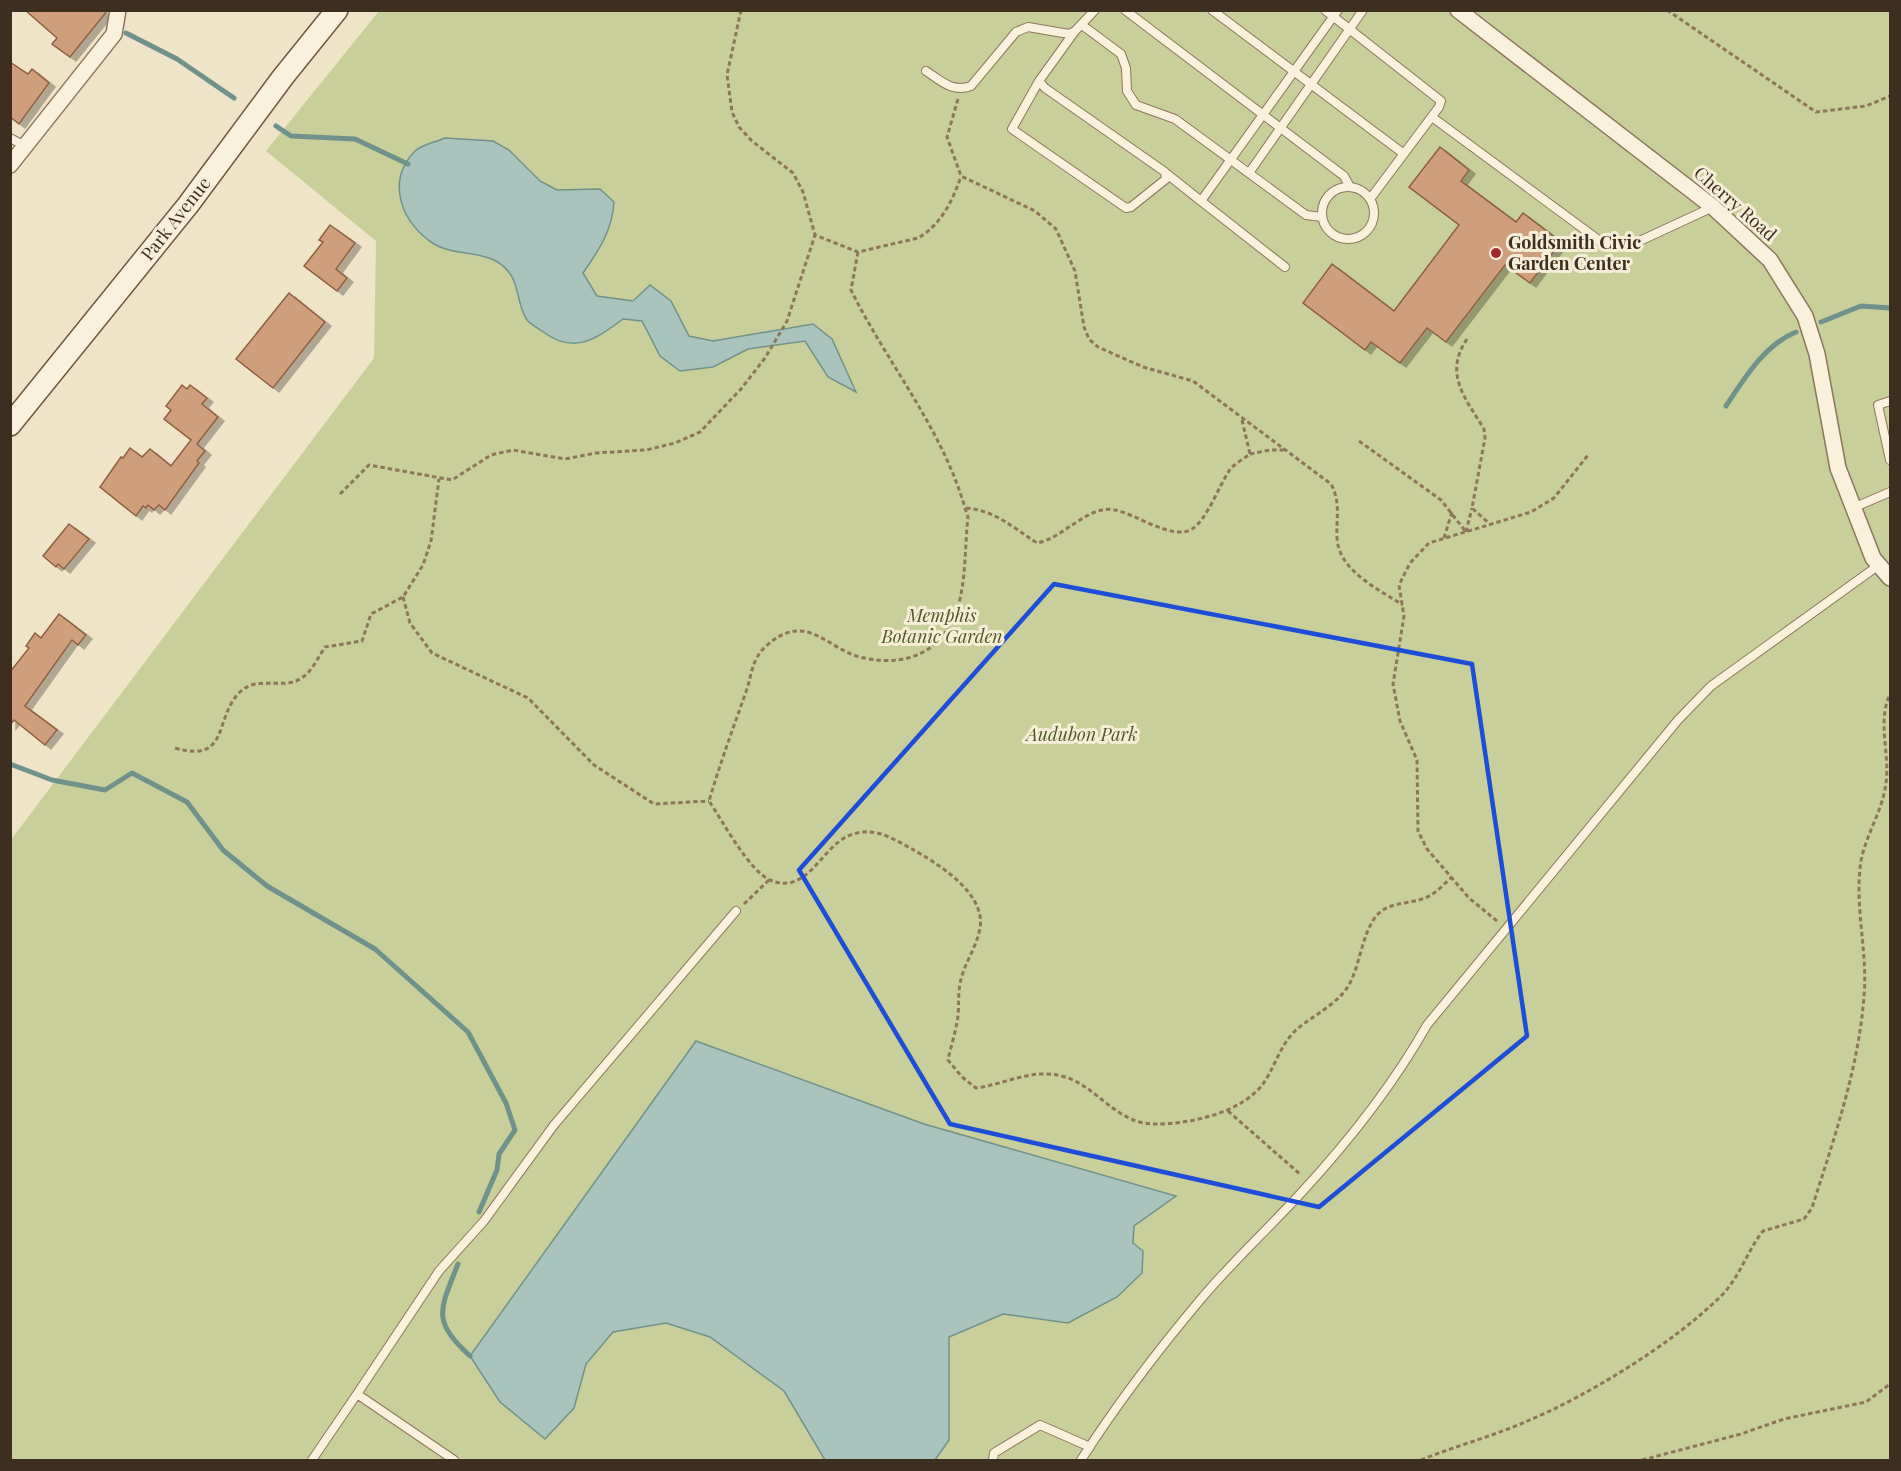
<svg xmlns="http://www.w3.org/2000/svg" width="1901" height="1471" font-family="'Playfair Display',serif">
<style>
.green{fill:#c9cf9b}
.water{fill:#a9c4bc;stroke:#6f938a;stroke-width:1.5}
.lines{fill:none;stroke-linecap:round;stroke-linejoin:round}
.stream{stroke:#6f938a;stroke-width:5}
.building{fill:#cf9f7d;stroke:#8d5f41;stroke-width:1.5;filter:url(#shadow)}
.service-casing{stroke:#8d765c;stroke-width:10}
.minor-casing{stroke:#8d765c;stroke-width:18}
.secondary-casing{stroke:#6f573f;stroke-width:24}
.path{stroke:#8d765c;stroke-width:3;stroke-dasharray:4.5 3;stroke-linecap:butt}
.service{stroke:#faf1dc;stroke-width:8}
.minor{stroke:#faf1dc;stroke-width:15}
.secondary{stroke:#faf1dc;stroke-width:21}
.marked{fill:none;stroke:#1d4ed8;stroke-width:4.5;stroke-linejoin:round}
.poi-dot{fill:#9e2a2b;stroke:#f7eed8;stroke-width:2}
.labels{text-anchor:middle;stroke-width:6;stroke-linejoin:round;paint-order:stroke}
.street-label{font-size:18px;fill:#3d2e20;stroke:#f7eed8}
.poi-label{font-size:18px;font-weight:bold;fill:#3d2e20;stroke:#f7eed8;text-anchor:start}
.park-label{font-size:18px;font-style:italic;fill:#4d5a26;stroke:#f7eed8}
</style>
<defs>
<filter id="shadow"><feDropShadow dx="6" dy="4" stdDeviation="0" flood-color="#0004"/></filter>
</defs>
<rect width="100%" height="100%" fill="#f0e4c8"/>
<path class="green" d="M379,11h1511v1449h-1879l-1,-619 364,-483 2,-117 -110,-90z"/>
<path class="water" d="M445,138l48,3 16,9 31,31 17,9 43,-1 14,13c-2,29 -15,48 -31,71l14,23 36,5 17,-16 21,16 18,35 24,5 100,-17 19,15 24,53 -28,-15 -23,-36 -57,8 -35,18 -33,4 -20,-15 -18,-35 -19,-2c-28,21 -50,36 -81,12 -4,-3 -12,-7 -15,-11 -13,-19 -4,-43 -31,-59 -18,-10 -44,-6 -62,-17 -32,-20 -49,-62 -19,-93 6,-6 21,-9 30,-13z
M696,1041l228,83 252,72 -42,30 -1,17 10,8 -1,22 -25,24 -49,26 -65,-9 -54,23v103l-14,20h-110l-41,-69 -74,-54 -44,-14 -53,9 -27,32 -12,44 -29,31 -45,-37 -30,-46z"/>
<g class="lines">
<path class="stream" d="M126,33l51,26 57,39
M276,126l15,10 64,3 53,25
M1821,322l40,-16 29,2
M1726,406c18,-27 38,-61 70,-74
M10,764l42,16 53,10 27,-17 55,29 36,48 44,36 108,63 93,83 38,71 9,27 -16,24 -2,16 -18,42
M458,1264c-18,46 -27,56 12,92"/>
</g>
<path class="building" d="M25,10h83l-38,47 -18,-13 5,-6z
M10,62l18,12 4,-5 17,14 -30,41 -9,-7z
M1440,147l29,23 -8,11 55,41 7,-9 38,29 -31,41 -25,-18 -59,77 -19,-14 -27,35 -29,-21 -6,8 -62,-47 29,-39 62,47 65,-86 -50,-38z
M330,225l25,18 -19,26 11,9 -10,13 -33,-25 19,-24 -4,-2z
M289,293l36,29 -52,66 -37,-29z
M182,385l5,4 3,-4 17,13 -5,6 16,13 -21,27 8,7 -8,10 2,2 -34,47 -6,-5 -5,5 -6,-5 -2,3 -3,-2 -7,10 -36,-29 21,-30 2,1 7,-10 12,9 8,-8 21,17 20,-26 -27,-21 7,-9 -5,-4z
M69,524l20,15 -25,30 -6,-5 -2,3 -13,-11z
M59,614l27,21 -8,10 -6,-5 -47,66 32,24 -12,15 -31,-25 -4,5v-53l19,-24 -3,-2 9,-13 6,5z"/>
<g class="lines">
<g class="service-casing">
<path id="service" d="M1125,10l219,166 6,11
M1212,10l192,144
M1325,10l116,91 -2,6 -69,92
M1082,25l39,29 5,14 1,23 9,14 39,14 131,96 16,2
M926,71c15,10 27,22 45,15l45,-54 12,-5 41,7 6,-3 20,-21
M1039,81l6,7 120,84 1,7 -35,28 -5,1 -114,-79 27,-48 36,-50
M1432,117l168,124 31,4 82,-38
M10,138l15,8
M1249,173l114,-163
M1167,174l34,27
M1322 213a26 26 0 1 1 52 0a26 26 0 1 1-52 0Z
M1285,267l-84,-66 137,-191
M1890,401l-12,4 12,55
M1853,508l37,-16
M312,1460l45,-66
M454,1460l-97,-66 82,-123 45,-50 70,-96 182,-214
M993,1460l1,-7 46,-28 50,22
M1081,1460c36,-56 77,-110 120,-161 31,-37 67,-70 100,-106 48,-52 91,-106 126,-168l251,-305 33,-34 168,-121"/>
</g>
<g class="minor-casing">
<path id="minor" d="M1458,10l255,197 57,53 35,56 12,38 21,114 35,90 17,20
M10,165l104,-131 4,-24"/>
</g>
<g class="secondary-casing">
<path id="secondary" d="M10,425l178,-220 95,-128 54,-67"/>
</g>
<path class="path" d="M741,10l-14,65 5,37 7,15 13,14 41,32 10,19 12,43 43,17 60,-14c23,-13 35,-38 43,-62
M1667,10l149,102 50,-6 24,-10
M958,99l-11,38 14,39 74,35 21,18 19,42 9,56 5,12 9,8 45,20 50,14 138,103c10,18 5,34 6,54 2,33 41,51 66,67
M858,252l-7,38c36,73 91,138 114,218l3,9c-3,26 -2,56 -8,82 -12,49 -47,69 -96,59 -37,-7 -57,-50 -99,-11 -14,14 -13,28 -19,45 -13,36 -26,72 -37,109 13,19 40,70 61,79 37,16 51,-32 78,-44 24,-11 44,2 64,13 25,14 74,44 68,79 -3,19 -17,37 -20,56 -2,10 -1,21 -2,32 -2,15 -7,30 -10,44l14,17 14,11c31,-4 57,-21 89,-11 33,10 52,48 91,47 34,0 85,-11 107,-40 12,-17 17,-39 33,-54 17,-15 43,-26 54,-47 10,-20 12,-46 24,-64 13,-20 39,-13 57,-24 7,-4 14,-12 21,-18
M1467,339c-24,35 -1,60 17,90l1,9 -13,70 19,17
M1359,441l82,59 25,32
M1250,454l20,-4h14
M340,494l29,-29 83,15 39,-25 22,-5 52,9 31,-6 50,-3 29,-7 25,-11 41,-43 24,-31 22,-37 28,-86
M966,508c28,2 48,20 71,35 27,-5 51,-39 78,-33 21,4 58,31 77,19 14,-8 27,-43 37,-58 5,-7 14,-12 21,-17l-8,-34
M1466,532l6,-24
M1444,538l8,-26
M403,597l7,26 22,30 96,45 66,67 60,39 55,-3
M175,748c56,16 38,-31 66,-57 18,-16 44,0 62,-14 9,-6 16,-21 22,-30l37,-6 9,-27 32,-17 20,-32 8,-24 8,-62
M744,904l25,-24
M1497,921l-28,-23 -42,-49 -9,-18 -1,-71 -17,-39 -7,-37 11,-68 -5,-31 11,-22 19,-20 102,-31 23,-14 34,-43
M1228,1111l73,64
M1421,1460c34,-14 70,-23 104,-38 61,-25 149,-79 196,-126 19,-19 26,-45 42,-65l41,-12 8,-11c22,-70 46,-137 52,-211 4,-46 -10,-91 -3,-136 5,-27 22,-51 25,-78 4,-30 -9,-61 4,-89
M1642,1460l99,-26 43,-15 82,-17 24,-18"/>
<use href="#service" class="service"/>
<use href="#minor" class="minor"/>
<use href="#secondary" class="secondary"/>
</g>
<path class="marked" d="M1054,584l418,80 55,372 -208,171 -369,-83 -151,-254z"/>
<circle class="poi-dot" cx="1496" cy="253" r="6"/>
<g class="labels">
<g class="street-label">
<text transform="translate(1735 204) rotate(41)" y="6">Cherry Road</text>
<text transform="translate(176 219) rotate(-52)" y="6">Park Avenue</text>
</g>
<g class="poi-label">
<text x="1508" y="249">Goldsmith Civic<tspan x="1508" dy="21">Garden Center</tspan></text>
</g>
<g class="park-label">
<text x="942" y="622">Memphis<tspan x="942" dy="21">Botanic Garden</tspan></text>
<text x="1082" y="741">Audubon Park</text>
</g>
</g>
<rect width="1901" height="1471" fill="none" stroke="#3d2e20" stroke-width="24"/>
</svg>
